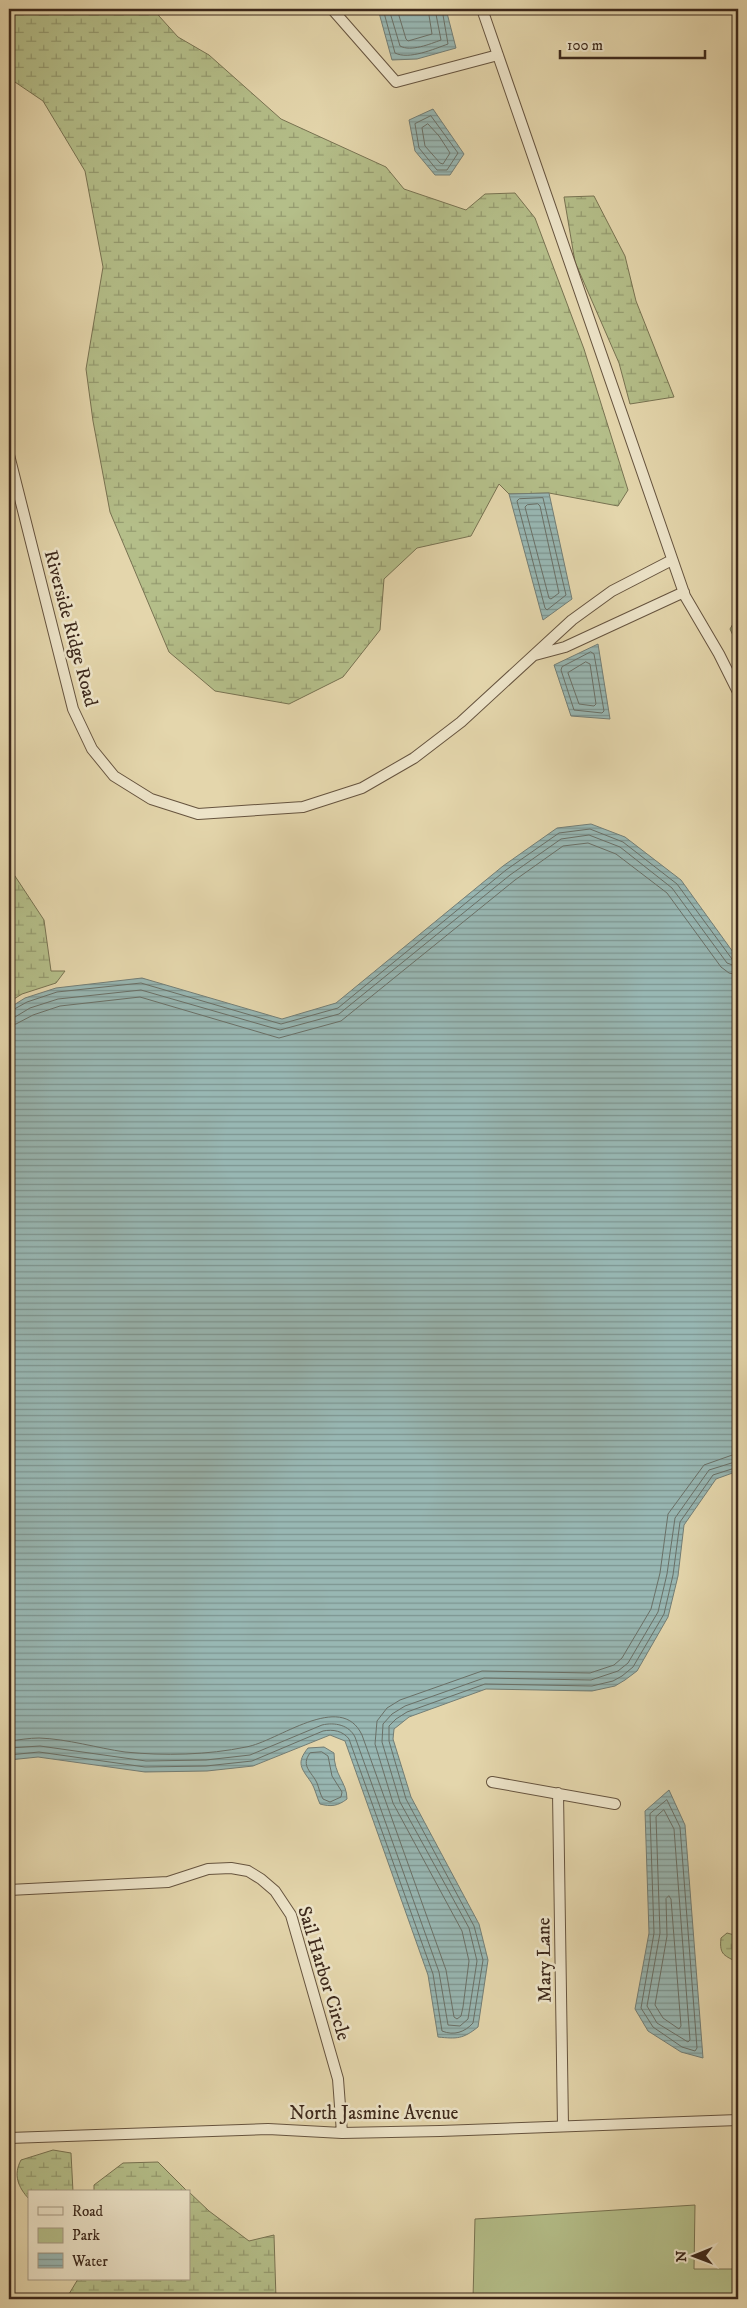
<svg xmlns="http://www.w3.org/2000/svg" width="747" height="2308" font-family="'IM FELL DW Pica',serif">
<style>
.green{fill:#b4be89;stroke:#787352}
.forest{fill:url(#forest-firs);stroke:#787352}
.wetland{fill:url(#wetland-marsh);stroke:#787352}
.water{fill:url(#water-rules);stroke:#737e76}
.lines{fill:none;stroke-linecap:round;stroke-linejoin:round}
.shore{stroke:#6a7067;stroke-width:1}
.minor-casing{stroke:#66543f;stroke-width:12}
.minor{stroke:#ede4c9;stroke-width:10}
.labels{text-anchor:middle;stroke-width:5;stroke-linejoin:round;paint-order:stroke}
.street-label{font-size:19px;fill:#3c281b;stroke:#ede4c9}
</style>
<defs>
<pattern id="forest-firs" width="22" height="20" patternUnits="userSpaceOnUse" patternTransform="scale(1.25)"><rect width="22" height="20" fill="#b4be89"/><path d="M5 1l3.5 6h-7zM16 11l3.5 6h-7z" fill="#949a6f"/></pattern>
<pattern id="wetland-marsh" width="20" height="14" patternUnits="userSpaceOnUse" patternTransform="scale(1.25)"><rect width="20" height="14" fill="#b4be89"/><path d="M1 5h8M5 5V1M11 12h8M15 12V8" fill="none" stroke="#949a6f"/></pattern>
<pattern id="water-rules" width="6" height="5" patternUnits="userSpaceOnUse" patternTransform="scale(1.25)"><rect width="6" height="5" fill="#98b7b3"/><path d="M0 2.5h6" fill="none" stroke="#7d9591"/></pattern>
</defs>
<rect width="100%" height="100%" fill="#e4d6ac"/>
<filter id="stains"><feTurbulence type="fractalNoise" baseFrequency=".004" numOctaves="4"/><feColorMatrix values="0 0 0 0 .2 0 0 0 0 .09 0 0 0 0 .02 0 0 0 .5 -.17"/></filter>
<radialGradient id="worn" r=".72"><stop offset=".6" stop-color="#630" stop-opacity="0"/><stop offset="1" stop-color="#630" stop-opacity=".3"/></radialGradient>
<path class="green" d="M695,2205l-1,64h44v30h-265l2,-80z"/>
<path class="forest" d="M738,615v31l-8,-17z"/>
<path class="wetland" d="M9,9h147l3,7 19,21 31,18 72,64 105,48 18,22 62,21 19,-16 30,-1 20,25 49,131 44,141 -10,16 -69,-13 -40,1 -10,-10 -28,52 -54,12 -33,31 -4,51 -37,47 -54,27 -74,-13 -46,-39 -59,-140 -17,-91 -7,-52 17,-102 -18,-96 -42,-70 -34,-23z
M594,196l31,60 11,45 38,96 -44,7 -11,-41 -44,-101 -11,-65z
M9,867l35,53 7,51h14l-9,12 -34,11 -13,8z
M727,1933l11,3v27c-13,-8 -19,-7 -17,-25z
M53,2150l18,3 2,39h-44v7c-11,-12 -16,-24 -8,-39z
M158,2162l30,30h-94v-7l29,-22z
M189,2192l20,19 40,30 25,-6 2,64h-138l-8,-3 -7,3h-57l12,-20h111z"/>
<path class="water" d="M378,9h68l10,39 -39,11 -25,1z
M433,109l31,45 -14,21h-15l-20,-24 -6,-31z
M549,493l23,106 -29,21 -34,-126z
M598,644l12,75 -39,-3 -17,-51z
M591,824l34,13 56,43 57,79v512l-22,8 -32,46 -6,51 -10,41 -31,54 -12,9 -10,6 -23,5 -106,-2 -77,28 -15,12 -1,10 18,58 68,127 9,36 -10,67c-15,12 -21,12 -40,10l-10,-62 -83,-234 -15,-6 -77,31 -46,5 -62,1 -107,-15 -29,3v-752l16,-10 31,-10 86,-10 140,41 54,-16 167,-137 54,-38z
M324,1747l10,6c0,23 13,29 13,46 -9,7 -16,8 -27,5 -3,-6 -5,-16 -9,-22 -10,-14 -15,-19 -3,-34z
M669,1790l16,35 18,233 -22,-6 -33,-21 -13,-22 14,-76 -4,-122z"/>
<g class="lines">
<path class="shore" d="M383,9l12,44c14,7 39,-4 53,-9l-6,-35
M389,9l11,37c11,6 30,-2 41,-6l-6,-31
M397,9l9,30 2,2 24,-7 -4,-25
M431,116l27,37 -11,17h-10l-18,-22 -4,-24z
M428,124l11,12 11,17 -7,11 -3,-1 -15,-17 -3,-18z
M543,498l23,97 -19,15 -2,-2 -28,-107 2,-2z
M538,504l2,2 19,87 -8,6 -2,-1 -24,-91 2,-2z
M591,652l3,2 10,57 -2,2 -28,-3 -13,-40 1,-3z
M586,662l4,2 6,40 -2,2 -15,-2 -11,-31z
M9,1012l18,-10 30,-10 84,-9 140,41 57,-16 168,-138 53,-37 31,-4 33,13 54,42 55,75 6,2
M9,1018l6,-1 15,-9 28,-9 83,-9 139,40 59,-16 171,-139 51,-36 28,-4 31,12 52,41 55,75 11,4
M9,1025l7,-1 17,-9 27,-9 80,-9 139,41 62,-17 174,-141 48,-34 25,-3 28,11 51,39 54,74 8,6 9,2
M9,1741c10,-1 20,-3 30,-3 29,1 58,10 86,14 39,4 83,3 121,-5 31,-5 95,-57 116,-12l84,235 8,47 3,2 4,-3 2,-9 6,-46 -7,-30 -69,-128 -18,-59 2,-23 10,-13 13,-8 82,-29 108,2 24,-8 8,-7 29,-49 9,-36 8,-59 36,-49 34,-12
M9,1748l31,-2 106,15 60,-1 44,-5 72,-30c13,-3 27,0 33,12l84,235 9,53 12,1 8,-7 9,-58 -8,-33 -69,-126 -18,-60 1,-18 9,-10 13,-8 79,-28 107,2 27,-9 10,-8 30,-51 9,-38 8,-56 34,-48 29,-9
M322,1752l6,4 4,20 10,16 -1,5 -11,5 -7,-3c-3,-5 -4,-11 -6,-16 -5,-11 -17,-17 -7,-30z
M9,1755l30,-3 106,15 61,-1 46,-5 71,-30c10,-2 20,0 26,8l84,235 9,57c12,5 23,1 31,-8l10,-63 -9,-34 -68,-127 -17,-58v-15l7,-7 11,-7 78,-28 107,2 21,-5 9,-5 11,-9 31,-53 9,-39 7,-53 33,-47 25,-8
M667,1800l13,27 17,221 -2,3 -13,-4 -29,-20 -12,-19 13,-75 -4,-119z
M664,1810l10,19 16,211 -2,2 -31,-19 -10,-17 13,-73 -4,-116z
M669,1896l2,3 10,127 -2,3 -16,-11 -8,-13 12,-69 -1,-37z"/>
<g class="minor-casing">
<path id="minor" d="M332,9l64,73 102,-27
M482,9l203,587 34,58 19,38
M9,455l64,254 19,40 22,27 37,23 47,15 105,-7 59,-19 52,-30 47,-36 111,-102 40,-29 60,-31
M535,655l30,-8 119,-55
M492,1782l123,22
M558,1793l5,333
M9,1890l159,-8 40,-13 23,-1 17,3 13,8 14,12 16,24 47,164 4,54
M9,2138l259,-9 74,4 98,-2 298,-11"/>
</g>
<use href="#minor" class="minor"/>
</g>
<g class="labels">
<g class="street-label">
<text transform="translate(72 628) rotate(75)" y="7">Riverside Ridge Road</text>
<text transform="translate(543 1960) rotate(-91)" y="7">Mary Lane</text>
<text transform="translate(325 1973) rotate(73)" y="7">Sail Harbor Circle</text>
<text x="374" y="2119">North Jasmine Avenue</text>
</g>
</g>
<rect width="747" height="2308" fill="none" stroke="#e4d6ac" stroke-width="30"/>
<rect x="10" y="10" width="727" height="2288" fill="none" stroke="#3c281b" stroke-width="2.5"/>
<rect x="15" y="15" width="717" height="2278" fill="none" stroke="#3c281b"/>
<rect x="28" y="2190" width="162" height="90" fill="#ede4c9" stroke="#a69983"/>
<rect x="38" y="2207" width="25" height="8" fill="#ede4c9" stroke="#a69983"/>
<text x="72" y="2216" font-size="15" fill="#3c281b">Road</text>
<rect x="38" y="2228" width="25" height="15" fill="#b4be89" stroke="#a69983"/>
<text x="72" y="2240" font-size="15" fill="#3c281b">Park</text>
<rect x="38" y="2253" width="25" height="15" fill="url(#water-rules)" stroke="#a69983"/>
<text x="72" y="2266" font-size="15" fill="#3c281b">Water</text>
<g transform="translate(694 2256) rotate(269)" stroke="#ede4c9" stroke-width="4" paint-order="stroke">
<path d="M0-4L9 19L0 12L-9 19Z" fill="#3c281b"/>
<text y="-8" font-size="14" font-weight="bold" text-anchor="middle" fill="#3c281b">N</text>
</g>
<path d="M560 50v8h145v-8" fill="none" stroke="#3c281b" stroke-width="2.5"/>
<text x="567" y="50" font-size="15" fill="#3c281b" stroke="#ede4c9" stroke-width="4" paint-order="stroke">100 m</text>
<rect width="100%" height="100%" filter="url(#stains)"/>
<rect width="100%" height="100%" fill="url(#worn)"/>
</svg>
